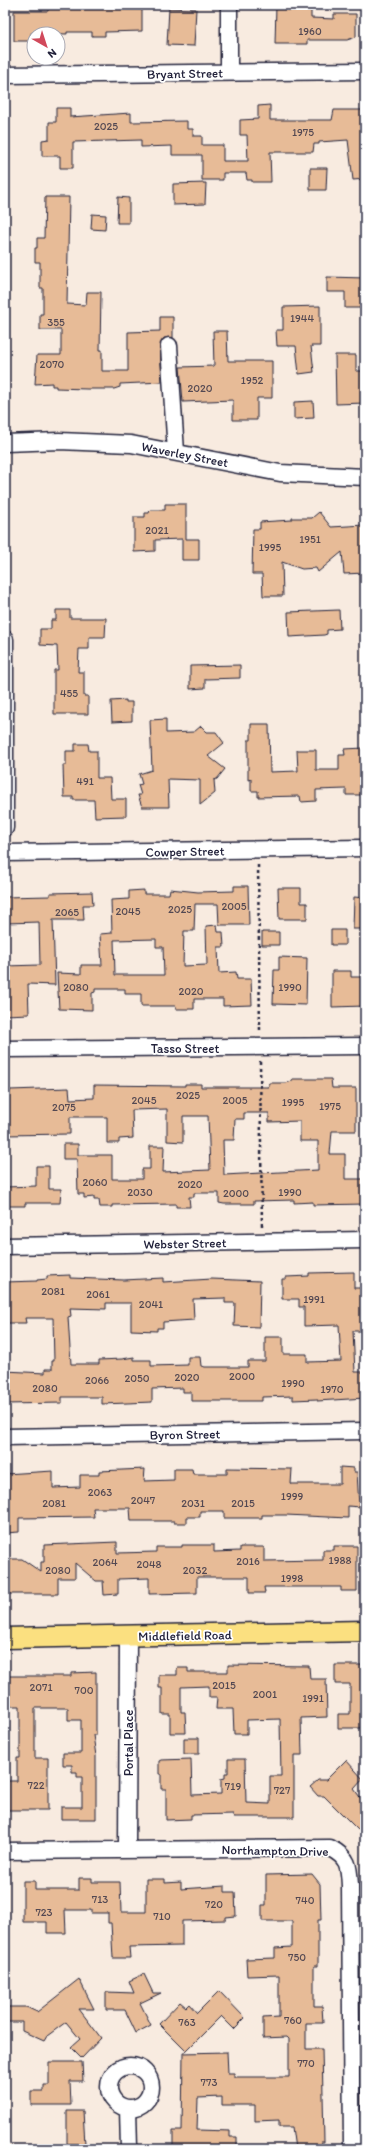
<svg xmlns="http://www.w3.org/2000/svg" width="370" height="2154" font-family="Itim,sans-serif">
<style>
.building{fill:#e7bb97;stroke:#22223b;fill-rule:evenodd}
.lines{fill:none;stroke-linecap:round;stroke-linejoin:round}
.minor-casing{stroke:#22223b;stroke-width:19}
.major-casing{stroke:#22223b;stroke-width:23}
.path{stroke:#22223b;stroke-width:2.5;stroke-dasharray:3 3;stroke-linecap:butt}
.minor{stroke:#fff;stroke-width:16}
.major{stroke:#fbe080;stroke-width:20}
.labels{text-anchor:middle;stroke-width:3.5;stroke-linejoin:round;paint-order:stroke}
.number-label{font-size:11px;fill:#534852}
.street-label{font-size:13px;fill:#22223b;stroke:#fff}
</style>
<rect width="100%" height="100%" fill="#f8ebe0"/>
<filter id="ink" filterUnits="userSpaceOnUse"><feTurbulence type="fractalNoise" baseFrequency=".025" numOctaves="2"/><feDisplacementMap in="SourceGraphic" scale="8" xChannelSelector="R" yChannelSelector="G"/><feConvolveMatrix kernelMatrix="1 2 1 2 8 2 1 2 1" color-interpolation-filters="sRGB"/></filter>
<g filter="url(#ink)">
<path class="building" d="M48,5h94v26l-37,1v4h-13v-4h-25v2l-36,-1v8h-17v-30h34z
M276,5h35v13l23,1v-5h22v23l-9,3h-40v4h-32z
M169,8l27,1 -2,37 -27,-1z
M270,105v15h62l2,-10h31v69l-12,1 -5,-40 -29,2v2h-5l-1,8h-43l1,30h-19v-2h-5l-1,-7h-23v7h-21v-25h-30v-9l-31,1v-7l-68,2v26h-13v-12h-18v-16l7,-1v-17h7v-14h14v9l61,-4v9l56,-1v8h6v7h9v9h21v16h25l-1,-26h-7v-15l18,-1v-13z
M310,168h17l-1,22h-16z
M206,183l-1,21 -32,1v-21z
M45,197h24l-2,107 19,1 1,-13h14l-1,58h2v21h26v-39l32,-1v-14h13v21h-9l-4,8 2,36 -42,2v3l-6,2h-27l-31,-1v-2h-4v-3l-17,1 2,-29h24v-25h-21v-16h3v-26h-3v-26h-5v-14h2v-10h7z
M118,197l11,1v25h-12z
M92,214l14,1 -1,15 -14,-1z
M327,277l38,1v30h-20v-16h-18z
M320,306v40h-9l3,26 -15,2 -3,-28h-19l-1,-16h7v-23z
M213,331h14l1,30h44v37h-15v22h-24v-20l-50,2 -3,-35 34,-1z
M335,355h21v16h9v32l-29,1z
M313,401l1,17 -20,1v-17z
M165,504h21v35h13v21h-17v-21l-27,1v11l-21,1v-35h11v-4h4l1,-3h15z
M319,512l12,15 34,-2v48l-21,1 -2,-22 -24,20 -2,-4 -14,1 -20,-7 1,34h-20l-1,-22h-10l1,-45h7v-7l32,-2v-2h20z
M56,610h14v8h36l-1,19h-16v12h-10l-1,23h6v24h4v18h-34v-44h4l-1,-24 -17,-1v-16h11v-9h5z
M339,610l1,19 -13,1v4l-3,1 -35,2 -1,-25z
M240,665v13l-35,1v9l-15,1v-23z
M126,700v2h6v19l-20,1 -1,-21z
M166,719v14l28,-1 7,-6 6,6h9l8,11 -16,13 17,13 -8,10 -3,1 1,13 -15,12v-25l-32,-1 1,28h-27l-4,-12h3l-3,-10 4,-1 -3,-10 13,-4 -2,-50z
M251,724h18l1,48 28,-1 -1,-21h19v20h23v-15h6l-1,-6 21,-1v47h-19v-6l-30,1v11l-15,1 -1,-6 -42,1v-6h-7v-12l-3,1v-40h3z
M75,744h13l1,7h8v27h13l1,21h15v17l-31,1 -1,-17h-21v-3h-9l-1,-32h3v-14h9z
M234,886h14l1,39h-30l-1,-21h-23l-1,27h-10l-1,35 24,-1 -1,-39 11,-1 1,7h5l1,15h-6l1,26 17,-1 1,7h14l1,26 -29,1v-7h-29v10h-18v-3h-35v-12h-16v-5h-30v3l-3,1v17l-33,-1 -2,-36 24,1v-9h21l-2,-31 12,-1 -1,-33 18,-1v-8l15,-1v4h25l1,-5 28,3 36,-1zM156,939v8h7l1,28h-49l-1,-35z
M278,888h23v15h6v16h-28z
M92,892l1,13h-10l1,15h-31l2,65 -27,-1 1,30 -24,1v-49l35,-1 -1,-43 -34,1v-26l45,-1v-3z
M354,897l11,1v31h-12z
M331,930h14v15h-14z
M262,932h17v13h-17z
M279,957l28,1 -1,47 -33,-1 1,-34h5z
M332,971h19v6h14v29l-33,1z
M292,1079h39l1,9h24v43h-24l-2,23h15v25h20v25l-52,1v-3l-19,1v-3l-40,1v3h-30l-5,-1v-10h-25v4h-5l1,10h-14v-3l-64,1v2h-12l-1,-7h-5v-3l-10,1v-4h-6l-1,-35h-14v-15h15v11h34v24h30v-10h8v-23h14l-1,26 47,-2 -2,-54h-25v26l-16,-1v-32l-35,1 1,28 -14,1v4h-12v-26h-37v17l-65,1v-43h5v-2l59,-2 1,11 24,-1v-13l91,1v-2h16v3h68v-4h16l7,-2zM244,1113h25v9l31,-1v20h18v29l-94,5 -1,-35h11l1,-21h9z
M36,1166h13v23h12l-1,14h-35v3h-20v-19l31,-1z
M354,1272v16h11v18h-3v25h-9l2,41h10v26l-48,3v-2l-24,1v-4l-31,1v4h-71v-9h-8v-4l-31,1v13l-50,2v-7h-40v6l-57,1v-33l40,2v-4h7v-8h2l-1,-43h-28l1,5h-21v-41l32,-1v-1l10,-1v-3l23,-1v3l54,2 39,-2v4l49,-3 48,2 -1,46 -25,-1 1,-23h-10v-5l-32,1 1,21 -31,2v6h-6v3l-26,-1v-27h-25v6l-36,-1 1,8 -3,1 3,47h28v-4l23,-1 12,-2v3h17v6l37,-1v-8h12l1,9 4,1h43v-6h17v-24h18v17h24v8l34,-1 -2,-36 -35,1v-19h-5v-8h-17v-20h4v-2l23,-1v-3z
M340,1467l14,1v4h3l2,35 -11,-1v12l-62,-3h-24v3h-38v-7h-24v6h-13v6h-13v-2h-43l-1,-13h-37l1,9 -75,1v14l-14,1v-59l48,-3v17l27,-1v-12h19v-4l46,-2 -1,12 30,-1v-11h18l1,5h34v-6l65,1 -1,15h49z
M117,1542v11l39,-1v-5h26v-2h32v7l26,-1v-4h24v14l59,-1v-10h11v-4h23v45h-16v-4h-77l1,6h-16v-16h-52v16l-48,1v-16l-31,1v15l-14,1 -1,-14h-7l-21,-18v15h-17v16h-53v-35h17l19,13v-10h3v-17z
M228,1665l81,1 1,13h16l1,38 -26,1 1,37h-8v62h-61v-3l-42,1v4l-25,1v-31h-5v-15h-2v-13l2,-1 30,-1 1,36 29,-1v-15l4,-1v-5h3v-14h17l1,44 24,1v-28h11l-1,-57 -33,1v14h-13l-1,-25h-17l1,-12h-8v-11l-28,1v25h4l1,21h-16v-19h-8v-26h-3v-13h18v-7h11v4h40z
M335,1665h27v9h3v54h-27v-14h12v-30h-15z
M96,1672v63h-3l3,21v63h-35v-12h21v-30h-5v-5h-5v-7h-9v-12h18v-33h-13v-12h-33v50h13v52h-43v-29h12v-23h3v-52h-15v-30h66v-3z
M184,1738h15v16h-15z
M346,1760l17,19 -9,10 11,15v33l-41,-41h-6l-8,-9 8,-7h8z
M312,1874l8,10 1,36h-3v46h-4v40h8l1,17h-17v26h16l2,93h-3v7h-26l-3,-22h-13v-7l-24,1v-16h-33v-8l-24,1 -1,32 33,1v6h7v12h-64v-18h9l1,-78 44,-1 1,21h6v4h55v-38l-2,-2 -24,1v-20l16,-1v-42l-32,1 -1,-17 29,-1v-10l17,-1v-26h-30v-16h4v-30z
M79,1878h13v4h28l1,30h25v-33h19v4l16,-1v7l44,-3v6h10l1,24 -10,1v3l-44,1v25l-53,1 1,11h-17l-2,-35h-3v-10h-17v-3h-26l1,23h-19v-11h-24v-41h12v9h44z
M144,1974l9,19h8l-21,10 11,22 -15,8 -11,-23h-19v-18l28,1 -5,-12z
M79,1979l15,30h-15l22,29 -19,20 -11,-11 9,-8 -14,-17 -19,14 -3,5 -22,-10v-9h-17v-15h21l11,5z
M219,1991l26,27 -11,11 -13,-13 -35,35 -27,-27 21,-22 6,5 3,-3 8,9z
M49,2062h33l1,19h-13l1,24h-40v-14h13v-6h5z
M67,2111h16l2,33h-18z"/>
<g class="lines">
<g class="minor-casing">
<path id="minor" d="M229,5v67
M5,75l360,-4
M169,346l7,106
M5,443l54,-2 72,3 149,29 85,4
M5,639v189
M5,853l360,-5
M5,1049l360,-3
M5,1246l360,-6
M5,1437l360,-6
M127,1849l1,-213
M5,1851l325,-3c19,10 19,18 20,38l2,263
M109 2087a21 21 0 1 1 42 0a21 21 0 1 1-42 0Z
M128,2108l1,41"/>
</g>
<g class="major-casing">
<path id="major" d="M5,1638l360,-7"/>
</g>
<path class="path" d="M258,865l2,167
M260,1061l2,167"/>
<use href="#minor" class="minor"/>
<use href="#major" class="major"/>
</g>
</g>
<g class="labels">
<g class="number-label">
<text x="310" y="35">1960</text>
<text x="106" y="130">2025</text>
<text x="303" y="136">1975</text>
<text x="302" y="322">1944</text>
<text x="56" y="326">355</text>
<text x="52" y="368">2070</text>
<text x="252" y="384">1952</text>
<text x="200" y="392">2020</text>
<text x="157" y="534">2021</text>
<text x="310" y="543">1951</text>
<text x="270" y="551">1995</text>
<text x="69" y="697">455</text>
<text x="85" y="785">491</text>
<text x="234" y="910">2005</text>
<text x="180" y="913">2025</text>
<text x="128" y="915">2045</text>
<text x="67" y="916">2065</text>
<text x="76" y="991">2080</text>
<text x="290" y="991">1990</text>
<text x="191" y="995">2020</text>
<text x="188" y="1099">2025</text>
<text x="144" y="1104">2045</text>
<text x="235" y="1104">2005</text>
<text x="293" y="1106">1995</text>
<text x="330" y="1110">1975</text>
<text x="64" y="1111">2075</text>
<text x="95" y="1186">2060</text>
<text x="190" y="1188">2020</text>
<text x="140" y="1196">2030</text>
<text x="290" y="1196">1990</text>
<text x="236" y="1197">2000</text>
<text x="53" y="1295">2081</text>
<text x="98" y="1298">2061</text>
<text x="314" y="1303">1991</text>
<text x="151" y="1308">2041</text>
<text x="242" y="1380">2000</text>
<text x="187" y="1381">2020</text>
<text x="137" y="1382">2050</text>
<text x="97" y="1384">2066</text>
<text x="293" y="1387">1990</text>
<text x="45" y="1392">2080</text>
<text x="332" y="1393">1970</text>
<text x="100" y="1496">2063</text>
<text x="292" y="1500">1999</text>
<text x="143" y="1504">2047</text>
<text x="54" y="1507">2081</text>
<text x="193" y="1507">2031</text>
<text x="243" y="1507">2015</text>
<text x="340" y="1564">1988</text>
<text x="248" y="1565">2016</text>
<text x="105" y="1566">2064</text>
<text x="149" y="1568">2048</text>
<text x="58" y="1574">2080</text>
<text x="195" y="1574">2032</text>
<text x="292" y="1582">1998</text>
<text x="224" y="1689">2015</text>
<text x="41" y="1691">2071</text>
<text x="84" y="1694">700</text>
<text x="265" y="1698">2001</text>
<text x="313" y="1702">1991</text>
<text x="36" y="1789">722</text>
<text x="233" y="1790">719</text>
<text x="282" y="1794">727</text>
<text x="100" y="1903">713</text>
<text x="305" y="1904">740</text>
<text x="214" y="1908">720</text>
<text x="44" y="1916">723</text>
<text x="162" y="1920">710</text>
<text x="297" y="1961">750</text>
<text x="293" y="2024">760</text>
<text x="187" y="2026">763</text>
<text x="306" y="2067">770</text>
<text x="209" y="2086">773</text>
</g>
<g class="street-label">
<text transform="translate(185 73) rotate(-1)" y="5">Bryant Street</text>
<text transform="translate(185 454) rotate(11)" y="5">Waverley Street</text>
<text transform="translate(185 851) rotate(-1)" y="5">Cowper Street</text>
<text x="185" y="1053">Tasso Street</text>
<text transform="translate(185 1243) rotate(-1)" y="5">Webster Street</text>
<text transform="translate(185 1434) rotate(-1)" y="5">Byron Street</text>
<text transform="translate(185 1635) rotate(-1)" y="5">Middlefield Road</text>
<text transform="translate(128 1743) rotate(-90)" y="5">Portal Place</text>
<text transform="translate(275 1850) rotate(1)" y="5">Northampton Drive</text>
</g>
</g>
<rect width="370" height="2154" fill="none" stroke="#fff" stroke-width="20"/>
<rect x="10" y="10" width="350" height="2134" fill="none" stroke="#22223b" stroke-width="1.5" filter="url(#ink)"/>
<g transform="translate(46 46) rotate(141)"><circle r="19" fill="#ffffff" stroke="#a7a7b1"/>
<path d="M0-3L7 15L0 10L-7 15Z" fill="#d1495b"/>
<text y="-6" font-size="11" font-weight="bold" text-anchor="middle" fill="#22223b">N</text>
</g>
</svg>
